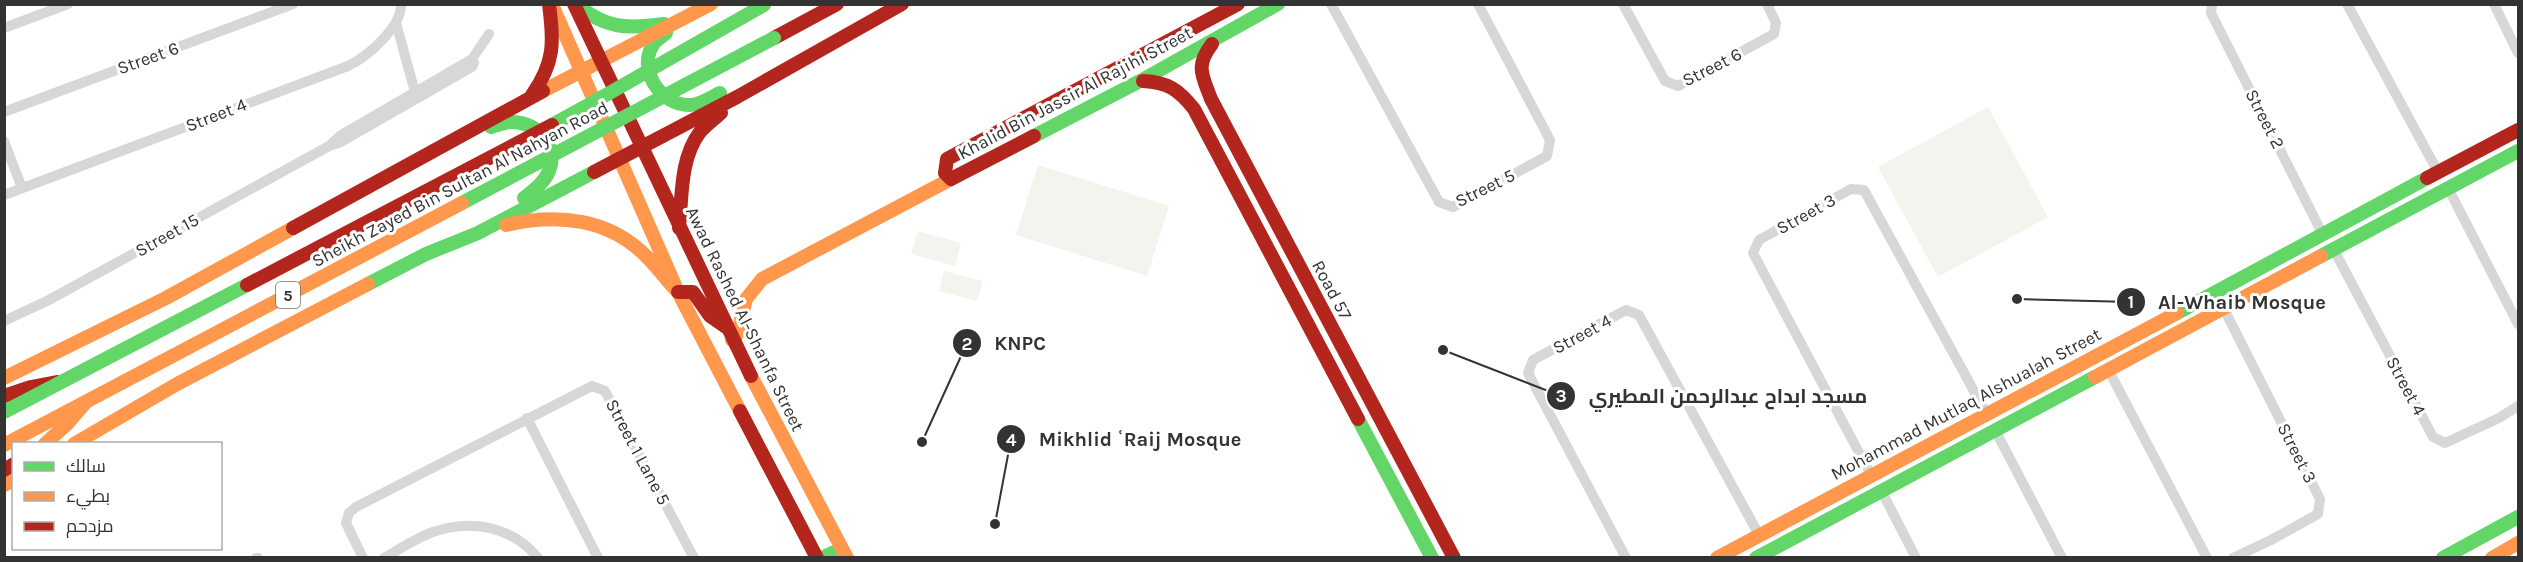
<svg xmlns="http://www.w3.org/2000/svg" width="2523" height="562" font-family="Karla,Cairo,sans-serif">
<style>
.green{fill:#f1f5ed}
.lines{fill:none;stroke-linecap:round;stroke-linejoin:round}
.street{stroke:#d7d7d7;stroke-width:10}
.fast{stroke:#63d668;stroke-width:14}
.slow{stroke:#ff974d;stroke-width:14}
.jam{stroke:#b3261e;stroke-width:14}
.fast-bridge{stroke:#63d668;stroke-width:14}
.slow-bridge{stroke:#ff974d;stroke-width:14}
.jam-bridge{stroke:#b3261e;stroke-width:14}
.labels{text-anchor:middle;stroke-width:6;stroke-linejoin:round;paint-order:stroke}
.shield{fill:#fff;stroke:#707070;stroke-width:1.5}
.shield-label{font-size:16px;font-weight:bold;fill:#333}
.street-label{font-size:18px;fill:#333;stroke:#fff}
.leader{fill:none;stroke:#333;stroke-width:2}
.callout-dot{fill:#333;stroke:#fff;stroke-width:2}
.mark-label{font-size:18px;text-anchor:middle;font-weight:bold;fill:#fff}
.callout-label{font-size:20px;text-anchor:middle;font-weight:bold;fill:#333;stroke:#fff;stroke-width:6;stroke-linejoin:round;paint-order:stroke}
</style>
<rect width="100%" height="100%" fill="#fff"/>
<path class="green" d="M1988,107l60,110 -110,60 -60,-110z
M1038,165l131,41 -22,70 -131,-41z
M918,231l43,12 -6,23 -44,-12z
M944,271l39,10 -6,20 -38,-10z"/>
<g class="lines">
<path class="street" d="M1331,4l108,198 14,5 94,-51 3,-16 -72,-136
M1623,4l42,77 13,5 96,-52 2,-11 -9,-19
M2212,4l-1,9 111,220
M2347,4l91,168
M2494,4l24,49
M396,23l19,69
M4,28l64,-24
M472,59l2,4 -2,4 -131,75 -12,4 12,-11z
M472,59l17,-25
M4,112l289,-108
M4,141l18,47
M2448,188l70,136
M4,195l344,-129c19,-9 54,-39 53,-62
M2334,250l99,187 12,6 54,-25 19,-12
M2224,309l96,190 -2,15 -47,26 -38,18
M4,321l45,-21 280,-154
M2109,371l98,187
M527,418l71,140
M1995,430l67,128
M1871,475l-118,-222 6,-13 92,-51 13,1 122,223
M1881,490l35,68
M256,558h2
M363,558l-17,-35 3,-10 7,-6 236,-121 13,5 89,167
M384,558c16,-9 32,-20 49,-26 38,-13 79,-6 105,26
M1626,558l-98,-185 5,-13 93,-50 13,5 120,220"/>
<path class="fast" d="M576,4c30,25 51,25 88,20
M666,33c-3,3 -8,6 -11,9 -20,25 5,64 35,63 10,0 21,-8 30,-12
M552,125l31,-17
M491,127c6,-2 12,-4 18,-5 26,-2 51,22 40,49 -5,12 -15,19 -25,27
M1034,136l106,-55 138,-77
M2321,256l197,-105
M368,284l58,-30 52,-21 116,-61
M2177,313l250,-135
M1358,419l74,139
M822,558l10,-5 5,5
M1756,558l339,-181
M2443,558l75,-41"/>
<path class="slow" d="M553,7l125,285 62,119
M543,91l168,-87
M506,225c51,-12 103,-7 141,32 11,11 20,24 31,35
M732,340l6,-7 8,-34 16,-20 189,-100
M751,376l96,182
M2095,377l226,-121
M4,378l162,-80 127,-70
M45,444l23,-21 18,-21
M74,444l103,-60 191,-100
M4,485l10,-5
M1717,558l460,-245
M2492,558l26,-15"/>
<path class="jam" d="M574,4l177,372
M774,38l63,-34
M1212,44c-17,22 -10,31 -1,55l243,459
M1143,81c25,1 36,9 51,28l164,310
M532,95c23,-33 22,-53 17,-91
M1034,136l-83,43 -6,-6 2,-14 291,-155
M594,172l143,-75 165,-93
M2427,178l91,-48
M293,228l250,-137
M679,228c3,-31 1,-70 21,-96 6,-7 14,-13 21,-19
M678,292h15l17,24 16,11
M4,396l27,-9 26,-5
M740,411l77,147
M4,470l10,-6"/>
<path class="fast-bridge" d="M583,108l181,-103
M462,203l312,-165
M4,412l243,-127"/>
<path class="slow-bridge" d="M4,445l458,-242"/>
<path class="jam-bridge" d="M247,285l305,-160"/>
</g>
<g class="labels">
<rect class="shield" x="276" y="282" width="24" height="26" rx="4.5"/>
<g class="shield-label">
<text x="288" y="301">5</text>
</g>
<g class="street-label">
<text transform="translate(148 58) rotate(-20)" y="6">Street 6</text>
<text transform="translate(1712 67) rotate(-27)" y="6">Street 6</text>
<text transform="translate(1075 93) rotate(-28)" y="6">Khalid Bin Jassir Al Rajihi Street</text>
<text transform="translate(216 115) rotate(-21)" y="6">Street 4</text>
<text transform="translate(2265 119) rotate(63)" y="6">Street 2</text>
<text transform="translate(460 184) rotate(-28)" y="6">Sheikh Zayed Bin Sultan Al Nahyan Road</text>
<text transform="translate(1485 188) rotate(-26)" y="6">Street 5</text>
<text transform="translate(1806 214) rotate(-29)" y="6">Street 3</text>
<text transform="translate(167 235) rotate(-29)" y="6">Street 15</text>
<text transform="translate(1332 290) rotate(62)" y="6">Road 57</text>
<text transform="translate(745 319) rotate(64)" y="6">Awad Rashed Al-Shanfa Street</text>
<text transform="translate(1582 334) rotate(-28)" y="6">Street 4</text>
<text transform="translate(2406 386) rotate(62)" y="6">Street 4</text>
<text transform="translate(1966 404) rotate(-28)" y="6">Mohammad Mutlaq Alshualah Street</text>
<text transform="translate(638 452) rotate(62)" y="6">Street 1 Lane 5</text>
<text transform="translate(2297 453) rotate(63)" y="6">Street 3</text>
</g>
</g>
<path class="leader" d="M2017 299L2131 302M922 442L967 343M1443 350L1561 396M995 524L1011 439"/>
<g class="callout-dot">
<circle cx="2017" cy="299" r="6"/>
<circle cx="922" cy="442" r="6"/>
<circle cx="1443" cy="350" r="6"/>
<circle cx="995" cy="524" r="6"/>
<circle cx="2131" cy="302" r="15"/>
<circle cx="967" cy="343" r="15"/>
<circle cx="1561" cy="396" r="15"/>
<circle cx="1011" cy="439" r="15"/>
</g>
<g class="mark-label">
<text x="2131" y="308">1</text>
<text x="967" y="350">2</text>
<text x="1561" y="402">3</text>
<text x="1011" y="446">4</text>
</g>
<g class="callout-label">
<text x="2242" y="309">Al-Whaib Mosque</text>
<text x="1020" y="350">KNPC</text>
<text x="1728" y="403">مسجد ابداح عبدالرحمن المطيري</text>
<text x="1140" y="446">Mikhlid ʿRaij Mosque</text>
</g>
<rect width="2523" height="562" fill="none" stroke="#333333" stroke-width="12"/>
<rect x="12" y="442" width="210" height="108" fill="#ffffff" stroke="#adadad" stroke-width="1.5"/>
<rect x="24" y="462" width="30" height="9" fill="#63d668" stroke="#adadad" stroke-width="1.5"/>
<text x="66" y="472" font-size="18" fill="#333333">سالك</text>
<rect x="24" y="492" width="30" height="9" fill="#ff974d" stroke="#adadad" stroke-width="1.5"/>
<text x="66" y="502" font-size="18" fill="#333333">بطيء</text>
<rect x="24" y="522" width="30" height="9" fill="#b3261e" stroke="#adadad" stroke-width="1.5"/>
<text x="66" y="532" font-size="18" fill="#333333">مزدحم</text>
</svg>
